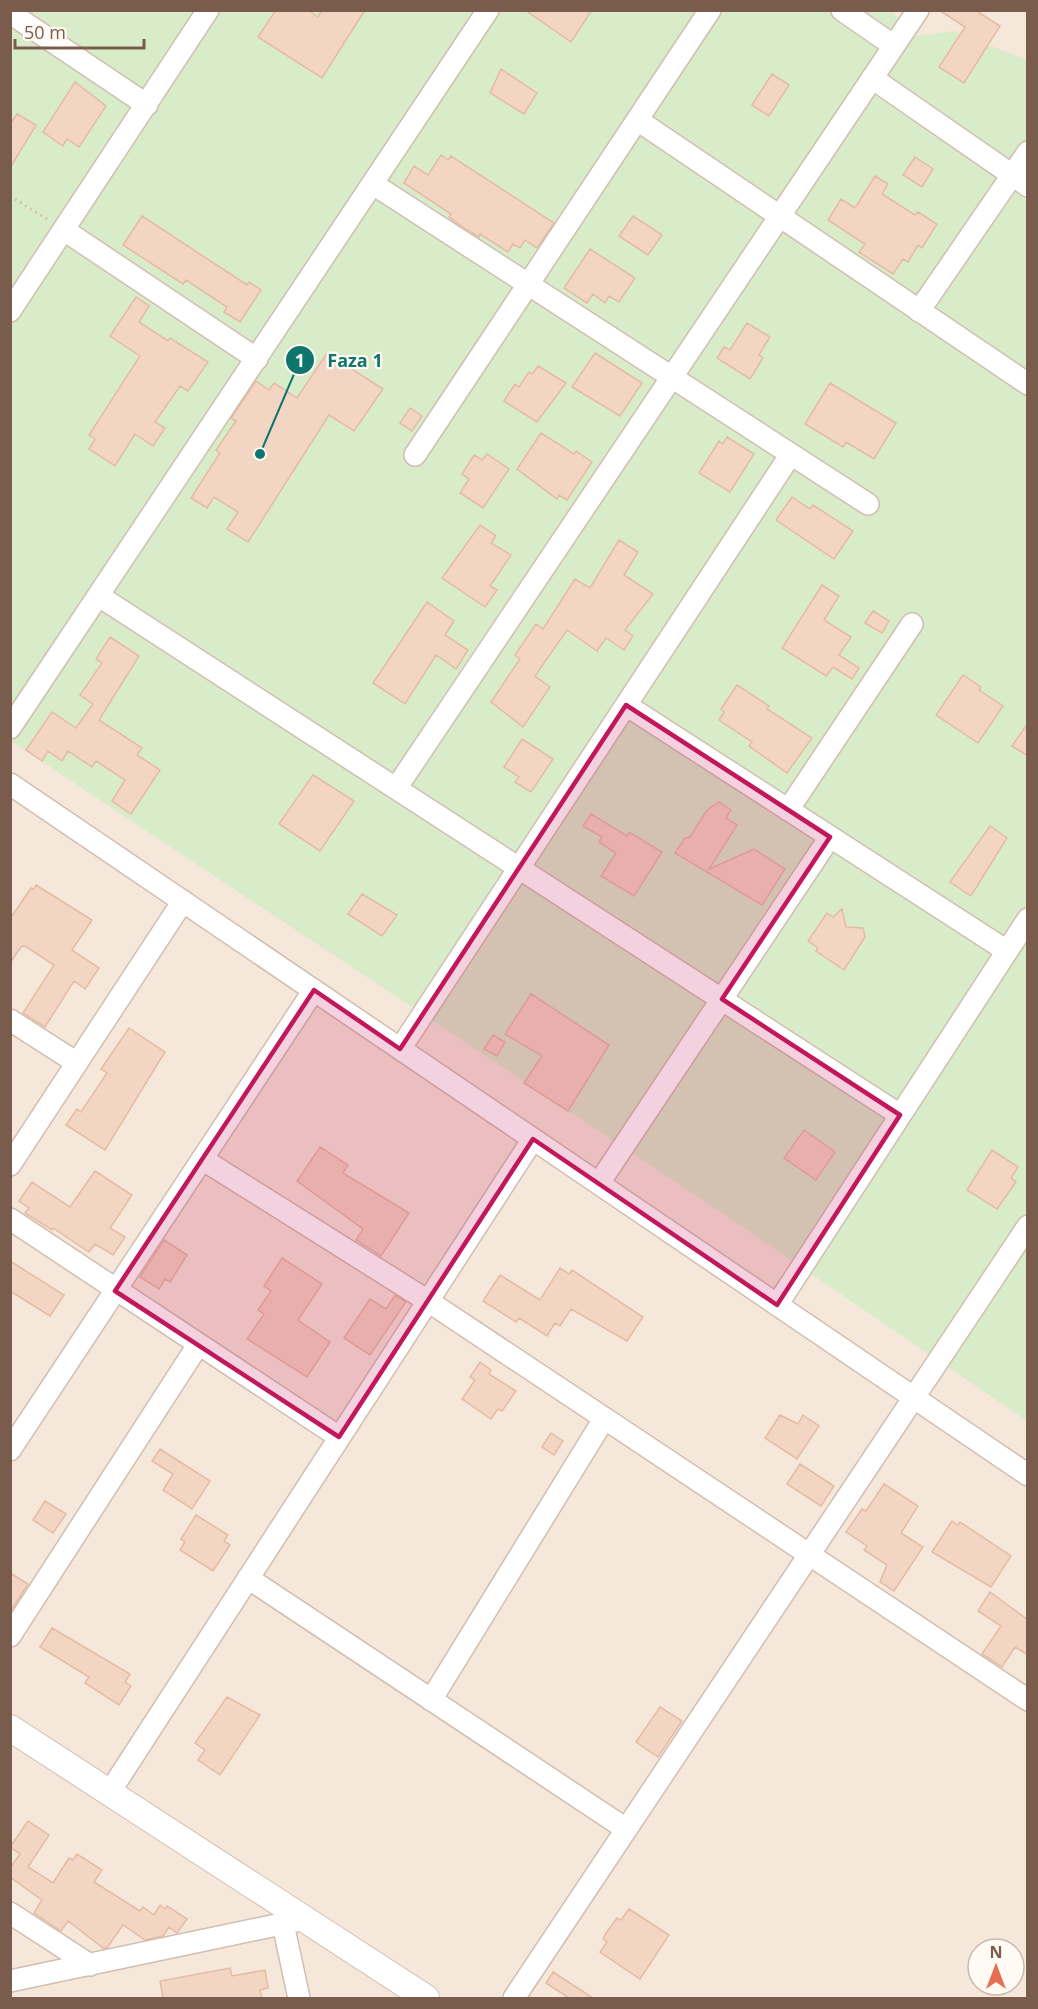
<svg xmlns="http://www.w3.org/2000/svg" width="1038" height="2009" font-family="'Open Sans',sans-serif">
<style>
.residential{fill:#f5e8da;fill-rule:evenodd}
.green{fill:#d8ecc9}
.building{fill:#f3d5c3;stroke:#e6bba3;stroke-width:1.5}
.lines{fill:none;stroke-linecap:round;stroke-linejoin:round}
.minor-casing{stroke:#d1beb0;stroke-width:24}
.tertiary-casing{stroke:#d1beb0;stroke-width:28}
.path{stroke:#d9b8a5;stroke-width:3;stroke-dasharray:1.5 4.5;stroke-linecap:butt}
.minor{stroke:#fff;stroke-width:21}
.tertiary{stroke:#fff;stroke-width:26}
.marked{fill:#c2185b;fill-opacity:0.2;stroke:#c2185b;stroke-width:4.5;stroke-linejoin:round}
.leader{fill:none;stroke:#0f766e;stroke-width:2}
.callout-dot{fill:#0f766e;stroke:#fffaf3;stroke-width:2}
.mark-label{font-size:18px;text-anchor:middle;font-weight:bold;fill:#fff}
.callout-label{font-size:18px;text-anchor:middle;font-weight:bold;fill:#0f766e;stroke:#fffaf3;stroke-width:4.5;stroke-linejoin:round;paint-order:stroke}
</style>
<rect width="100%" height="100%" fill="#fdf6ec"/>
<path class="residential" d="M11,11h1016v1987h-1016zM978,1949h36v36h-36z"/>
<path class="green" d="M890,10l29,26 34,-5 74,29v1361l-317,-216 -699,-464 -1,-730z"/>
<path class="building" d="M276,10h32l10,7 4,-7h43l-43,68 -64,-41z
M525,10h67l-21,32z
M939,10h36l25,16 -36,57 -25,-16 26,-40z
M501,69l36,24 -13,21 -34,-21z
M772,74l17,11 -20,31 -17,-11z
M75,82l31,24 -27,41 -12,-8 -4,7 -20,-14z
M17,114l19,11 -26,43v-44z
M441,155l7,5 3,-4 103,67 -17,25 -12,-8 -5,8 -7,-4 -5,8 -28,-18 -1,3 -12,-7 -18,-13 2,-3 -47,-31 10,-17 14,9z
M915,157l18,12 -11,18 -19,-12z
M875,176l13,8 -6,10 33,21 3,-3 19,12 -15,24 -4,-3 -10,17 -5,-3 -10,15 -34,-22 6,-8 -37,-24 13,-21 14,9z
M142,216l105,69 2,-3 12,8 -21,32 -16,-10 3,-5 -41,-27 -3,4 -60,-39z
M633,216l29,19 -14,20 -29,-19z
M590,249l45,29 -16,24 -10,-6 -4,7 -12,-9 -6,9 -23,-15z
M136,297l13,9 -10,16 29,19 2,-3 38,24 -20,29 -8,-5 -25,36 10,6 -12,18 -18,-12 -20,32 -26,-17 6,-10 -6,-4 51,-79 -30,-20z
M747,323l23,14 -11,18 4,3 -13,21 -33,-21 7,-11 6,3z
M327,353l56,36 -29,42 -25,-16 -81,127 -21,-13 11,-17 -24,-15 -7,11 -16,-10 29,-45 -4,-3 20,-29 -5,-3 25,-37 13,9 5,-7 23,15z
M595,353l47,30 -22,33 -48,-29z
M538,366l28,17 -29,39 -33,-21 11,-17 4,3 10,-15 3,2z
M830,383l66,40 -22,36 -28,-17 -3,5 -38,-23z
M410,408l12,8 -10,15 -12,-8z
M541,433l33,21 2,-3 16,11 -25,38 -8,-5 -2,4 -40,-30z
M727,437l27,17 -24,38 -31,-19 20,-32 4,3z
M487,454l22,15 -26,39 -23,-15 9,-14 -7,-5 12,-19 8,5z
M792,497l18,12 3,-4 40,26 -19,28 -58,-39z
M480,525l16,11 -5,7 20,12 -21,31 7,4 -12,17 -43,-29z
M619,540l19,12 -14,23 29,19 -28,36 8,6 -9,14 -18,-12 -9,13 -30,-21 -32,46 15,11 -27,40 -32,-25 29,-43 -5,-4 21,-31 7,5 32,-50 15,9z
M822,585l17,11 -15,24 27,17 -12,18 20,13 -7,11 -19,-12 -7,9 -44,-28z
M427,602l27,19 -9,14 23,15 -12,19 -20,-14 -31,49 -32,-21z
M873,611l16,10 -7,12 -17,-10z
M110,637l29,19 -40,64 43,28 -5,7 23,15 -29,44 -19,-13 13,-21 -29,-19 -4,6 -24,-16 -6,10 -14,-10 -6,10 -16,-11 26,-38 24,16 17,-24 -13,-9 22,-32 -6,-4z
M963,675l18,12 -2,3 24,16 -25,37 -42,-28z
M737,685l32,21 -2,3 45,29 -25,35 -38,-27 3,-4 -33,-22 5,-8 -3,-3z
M1028,723v33l-16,-10z
M522,739l31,20 -22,33 -16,-10 4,-5 -15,-10z
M313,775l41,26 -34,50 -41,-27z
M719,802l12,8 -5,8 11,7 -28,44 45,-20 31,20 -23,36 -87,-52 10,-15 5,-1 17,-27z
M591,814l36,22 2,-4 33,20 -28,44 -33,-20 15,-23 -17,-11 3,-5 -19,-11z
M990,826l17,12 -36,58 -21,-14z
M36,885l56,35 -20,30 27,18 -14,21 -11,-8 -29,46 -22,-14 31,-48 -29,-19 -4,1 -11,16v-44l21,-31 3,1z
M362,894l35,21 -15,21 -34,-22z
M842,909l4,18 17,1 2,9 -21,33 -28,-19 2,-3 -10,-7 19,-28 6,4z
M531,994l78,51 -41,66 -44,-28 18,-27 -37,-22z
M129,1028l36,24 -60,98 -39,-25 11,-16 4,3 26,-39 -6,-4z
M493,1035l12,7 -8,14 -13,-7z
M804,1130l31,22 -19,28 -32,-22z
M320,1147l28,18 -5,8 66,40 -28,43 -25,-16 7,-11 -66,-48z
M992,1150l26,17 -7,11 5,4 -19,27 -30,-19z
M95,1171l37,24 -22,33 15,9 -12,18 -18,-11 -6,8 -36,-24 -1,2 -27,-17 4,-5 -10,-7 13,-19 38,25z
M164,1240l23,15 -17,27 -5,-3 -6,10 -19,-12z
M282,1258l40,26 -24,36 32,22 -23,35 -60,-38 17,-25 -6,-4 13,-19 -7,-5z
M10,1261l54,34 -14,21 -40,-25z
M560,1268l9,6 3,-4 71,47 -16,24 -56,-32 -11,17 -5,-3 -8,13 -28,-18 -3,4 -33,-21 17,-26 40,25z
M395,1295l11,7 -36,53 -26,-17 26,-39 16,10z
M480,1362l11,8 -2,4 27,17 -14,20 -4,-2 -7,10 -29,-20 13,-19 -5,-3z
M780,1415l18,9 5,-9 16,11 -22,33 -32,-21z
M551,1433l12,8 -9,14 -12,-8z
M160,1449l50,32 -18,28 -29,-19 10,-16 -21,-13z
M800,1464l34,22 -13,20 -34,-22z
M884,1484l34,22 -17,27 22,14 -29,44 -14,-9 7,-17 -23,-15 3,-4 -21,-14 16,-23 4,2z
M45,1501l21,13 -13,19 -20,-13z
M196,1515l32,20 -4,6 6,4 -17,26 -33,-21 5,-8 -4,-3z
M952,1521l6,4 2,-3 51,34 -20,31 -59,-35z
M10,1573l18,11 -18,28z
M990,1592l38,28v35l-13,-8 -13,20 -20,-13 19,-28 -23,-15z
M52,1628l78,46 -5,8 6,4 -12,19 -34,-22 4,-6 -49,-30z
M227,1697l33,18 -40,60 -22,-15 7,-10 -10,-7z
M660,1707l22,14 -24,36 -22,-15z
M28,1821l21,14 -21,32 25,16 16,-25 4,2 4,-6 25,16 -8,12 46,29 3,-4 11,8 6,-10 5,4 2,-3 20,13 -10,14 -8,-6 -6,9 -18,4 -22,-15 -16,23h-4l-35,-27 -7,10 -27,-18 8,-13 -32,-23v-9l10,-14 -10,-7z
M629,1909l40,26 -29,44 -40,-27 7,-10 -4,-3 3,-6 11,-15 4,2z
M230,1968l2,8 33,-6 3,18 -8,2 2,8h-99l-3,-17z
M553,1972l40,26h-24l-23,-15z"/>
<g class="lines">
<g class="minor-casing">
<path id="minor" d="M842,10l52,36
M10,13l137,92
M872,78l156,108
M639,121l389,263
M373,184l495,320
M64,230l193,129
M10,311l198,-301
M919,311l109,-159
M415,455l295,-445
M99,596l801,519
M626,705l381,246
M10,728l478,-718
M10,784l1018,691
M397,787l521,-777
M788,810l124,-186
M10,1020l67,43
M400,1049l391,-595
M202,1159l226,142 600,399
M10,1165l173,-264
M599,1183l231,-346
M10,1219l329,218
M777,1305l251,-386
M10,1450l304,-460
M248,1578l378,251
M10,1636l188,-291
M431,1700l173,-281
M109,1793l424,-654
M10,1913l80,52
M283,1924l16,74
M10,1981l295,-62
M514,1998l514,-772"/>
</g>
<g class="tertiary-casing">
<path id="tertiary" d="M10,1728l416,270"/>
</g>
<path class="path" d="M10,196l37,23"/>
<use href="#minor" class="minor"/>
<use href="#tertiary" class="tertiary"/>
</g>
<path class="marked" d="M626,705l204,132 -108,162 178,116 -123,190 -244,-166 -194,298 -224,-146 199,-301 86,59z"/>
<path class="leader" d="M260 454L300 360"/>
<g class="callout-dot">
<circle cx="260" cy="454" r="6"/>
<circle cx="300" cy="360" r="15"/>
</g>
<g class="mark-label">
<text x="300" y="367">1</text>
</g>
<g class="callout-label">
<text x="355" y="367">Faza 1</text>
</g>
<rect width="1038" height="2009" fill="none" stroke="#7a5c4d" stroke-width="24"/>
<g transform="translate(996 1967)"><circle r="28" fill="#fffaf3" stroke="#cabbb1" stroke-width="1.5"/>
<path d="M0-4.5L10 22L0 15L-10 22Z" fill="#e76f51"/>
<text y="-9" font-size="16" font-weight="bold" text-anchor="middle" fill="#7a5c4d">N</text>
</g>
<path d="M15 39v9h129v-9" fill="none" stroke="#7a5c4d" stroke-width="3"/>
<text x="24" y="39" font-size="18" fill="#7a5c4d" stroke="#fffaf3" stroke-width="4.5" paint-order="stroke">50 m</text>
</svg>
